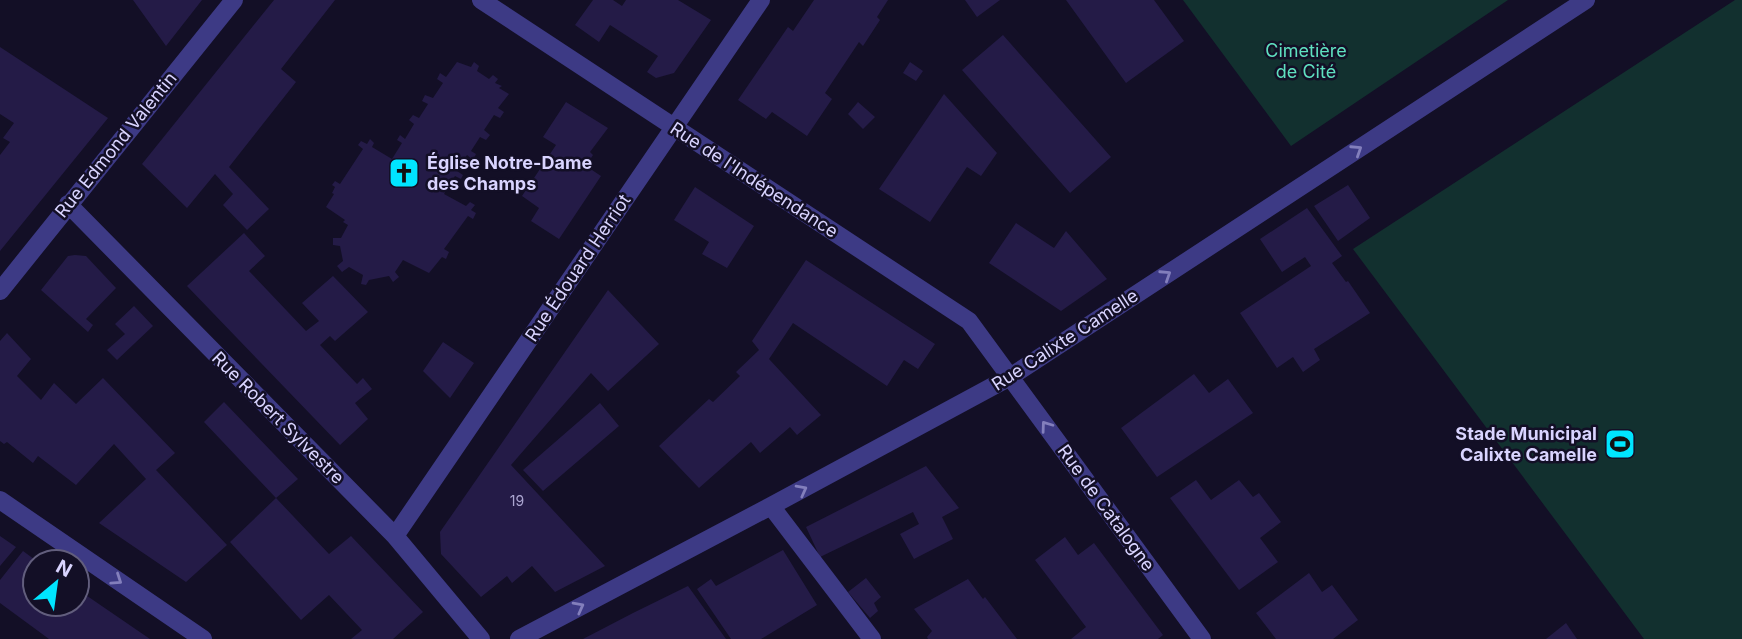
<svg xmlns="http://www.w3.org/2000/svg" width="1742" height="639" font-family="Inter,sans-serif">
<style>
.green{fill:#12302f}
.building{fill:#241b47}
.lines{fill:none;stroke-linecap:round;stroke-linejoin:round}
.minor{stroke:#3d3a85;stroke-width:18}
.oneway{stroke:#837fbc}
.labels{text-anchor:middle;stroke-width:5;stroke-linejoin:round;paint-order:stroke}
.number-label{font-size:14px;fill:#aca6d1}
.park-label{font-size:18px;fill:#5fe0c0;stroke:#130f26}
.street-label{font-size:18px;fill:#d9d4ff;stroke:#130f26}
.poi-label{font-size:18px;font-weight:bold;fill:#d9d4ff;stroke:#130f26;text-anchor:start}
</style>
<rect width="100%" height="100%" fill="#130f26"/>
<path class="green" d="M1183,0h325l-217,146z
M1735,0h7v639h-98l-291,-390z"/>
<path class="building" d="M133,0h69l-36,46z
M274,0h61l-54,69 15,13 -67,85 40,42 -22,21 -24,-25 10,-11 -18,-20 -28,34 -45,-44z
M593,0h20l9,6 4,-6h52l33,20 -37,53 -18,5 -9,-6 11,-16 -48,-31 -11,17 -24,-17z
M814,0h74l-11,17 3,3 -17,26 -4,-4 -34,51 7,6 -25,37 -35,-24 -6,7 -28,-19 50,-73 5,4z
M965,0h35l-23,17z
M1066,0h88l30,41 -58,42z
M1003,35l108,122 -41,36 -108,-123z
M0,47l108,71 -108,133v-96l10,-13 -7,-4 11,-15 -14,-9z
M457,62l14,5 3,-5 5,4 -2,5 12,8 4,-4 5,4 -3,4 7,3 -3,2 10,6 -11,14 6,4 -4,6 -6,-3 -10,15 6,5 -4,5 -6,-3 -9,14 5,3 -3,6 -6,-5 -10,16 6,4 -2,4 -6,-3 -11,18 22,12 4,-4 5,3 -4,5 5,3 -3,6 -5,-3 -24,33 5,3 -3,7 -4,-2 -13,16 -26,-13 -8,12 4,5 -6,5 -4,-6 -20,4 -3,5 -5,-1 2,-9 -14,-8 -7,5 -5,-6 6,-5 -3,-15 -7,-1v-7h8l7,-13 -5,-3 2,-2 -19,-13 8,-13 -2,-1 3,-6 -3,-2 3,-4 5,3 23,-35 -5,-4 3,-4 6,3 3,-5 4,4 -2,4 20,12 10,-16 -5,-3 3,-5 5,4 9,-15 -5,-4 4,-5 6,3 9,-14 -6,-3 3,-6 8,3 10,-15 -6,-4 3,-6 6,4z
M910,62l13,9 -7,10 -13,-8z
M944,94l53,59 -16,23 -14,-9 -37,55 -51,-33z
M566,102l42,26 -18,24 3,3 -7,11 15,10 -42,63 -28,-18 8,-13 -17,-12 34,-51 -13,-8z
M858,102l17,15 -12,12 -15,-15z
M1348,185l22,33 -32,23 -24,-35z
M695,187l59,39 -27,42 -25,-14 7,-12 -35,-22z
M1307,208l35,48 -10,7 14,19 2,-1 22,32 -56,36 6,11 -17,12 -10,-15 -16,11 -37,-55 71,-47 -6,-9 -23,15 -22,-33z
M1016,223l38,25 12,-17 41,48 -46,32 -72,-48z
M244,233l21,23 -16,15 57,60 13,-10 -17,-18 31,-27 35,36 -33,29 -5,-5 -10,9 37,39 6,-6 9,11 -17,14 13,16 -28,26 -153,-159z
M75,255l11,1 30,32 -30,31 7,6 -5,7 -47,-42 27,-34z
M806,260l129,84 -17,25 -14,-9 -17,26 -94,-63 -24,36 52,56 -24,20 -7,-8 -30,26 -9,-11 -52,46 -40,-42 50,-47 4,3 27,-26 -4,-4 23,-22 -7,-9z
M608,290l51,54 -51,47 -17,-18 -80,92 94,101 -50,26 -23,-26 -20,17 -5,-7 -26,21 -40,-43 -1,-22z
M134,306l19,20 -36,34 -10,-10 18,-16 -10,-10z
M7,333l24,26 -14,17 24,24 13,-17 22,21 27,-26 72,75 -19,17 71,75 -41,37 -87,-59 47,-44 -32,-35 -38,41 -38,-29 -5,7 -26,-21 -3,2 -4,-3v-100z
M443,342l31,21 -24,35 -27,-27z
M1194,374l15,19 19,-14 25,34 -96,64 -36,-49z
M224,402l74,77 -22,19 -72,-76z
M600,403l19,23 -76,65 -20,-21z
M926,466l33,42 -17,9 11,22 -39,20 -14,-25 19,-10 -6,-12 -93,45 -14,-30z
M1196,480l15,20 28,-20 14,17 6,-4 22,29 -21,16 18,24 -39,28 -69,-92z
M276,498l53,56 22,-18 72,76 -30,27h-42l11,-9 -33,-35 -28,25 -71,-78z
M0,536l16,11 -16,19z
M1065,537l13,18 16,-12 69,92 -5,4h-87l15,-12 -51,-67z
M783,550l34,55 -56,34h-30l-34,-50 14,-10 5,7z
M23,551l15,11h-3v42h42v-15l73,50h-101l-49,-36v-23z
M1309,573l13,19 10,-7 26,35 -25,19h-57l-20,-26z
M866,578l15,19 -7,6 4,8 -8,7 -22,-26z
M968,579l15,20 2,-2 32,42h-89l-1,-2 5,-6 -18,-22z
M688,586l38,53h-143l50,-26z
M1566,623l11,16h-31z"/>
<g class="lines">
<path class="minor" d="M481,0l488,321 233,318
M68,204l327,332 86,103
M0,291l234,-291
M0,500l203,139
M771,506l101,133
M395,536l366,-536
M519,639l252,-133 239,-129 576,-377"/>
</g>
<defs><path id="oneway-chevron" d="M-2-3.5L2.5 0L-2 3.5" fill="none" stroke-width="1.6" stroke-linecap="round" stroke-linejoin="round" transform="scale(1.75)"/></defs>
<g class="oneway">
<use href="#oneway-chevron" transform="translate(1357 150) rotate(-33)"/>
<use href="#oneway-chevron" transform="translate(1166 275) rotate(-33)"/>
<use href="#oneway-chevron" transform="translate(1046 426) rotate(-126)"/>
<use href="#oneway-chevron" transform="translate(802 490) rotate(-28)"/>
<use href="#oneway-chevron" transform="translate(117 580) rotate(34)"/>
<use href="#oneway-chevron" transform="translate(579 607) rotate(-28)"/>
</g>
<defs>
<g id="church-square" transform="scale(1.575)"><rect x="-9" y="-9" width="18" height="18" rx="4" fill="#00e5ff" stroke="#130f26"/><path d="M-1.2-6h2.4v3.5h3.3v2.4h-3.3V6h-2.4V-.1h-3.3v-2.4h3.3Z" fill="#111"/></g>
<g id="stadium-square" transform="scale(1.575)"><rect x="-9" y="-9" width="18" height="18" rx="4" fill="#00e5ff" stroke="#130f26"/><path d="M0-5a6.5 5 0 1 0 0 10a6.5 5 0 1 0 0-10ZM-3.5-1.8h7v3.6h-7Z" fill="#111"/></g>
</defs>
<g fill-rule="evenodd">
<use href="#church-square" x="404" y="173"/>
<use href="#stadium-square" x="1620" y="444"/>
</g>
<g class="labels">
<g class="number-label">
<text x="517" y="506">19</text>
</g>
<g class="park-label">
<text x="1306" y="57">Cimetière<tspan x="1306" dy="21">de Cité</tspan></text>
</g>
<g class="street-label">
<text transform="translate(116 145) rotate(-51)" y="6">Rue Edmond Valentin</text>
<text transform="translate(754 180) rotate(33)" y="6">Rue de l'Indépendance</text>
<text transform="translate(578 268) rotate(-56)" y="6">Rue Édouard Herriot</text>
<text transform="translate(1065 340) rotate(-33)" y="6">Rue Calixte Camelle</text>
<text transform="translate(278 418) rotate(45)" y="6">Rue Robert Sylvestre</text>
<text transform="translate(1106 508) rotate(54)" y="6">Rue de Catalogne</text>
</g>
<g class="poi-label">
<text x="427" y="169">Église Notre-Dame<tspan x="427" dy="21">des Champs</tspan></text>
<text x="1597" y="440" text-anchor="end">Stade Municipal<tspan x="1597" dy="21">Calixte Camelle</tspan></text>
</g>
</g>
<g transform="translate(56 583) rotate(29)"><circle r="33" fill="#130f26" stroke="#625e7d" stroke-width="2"/>
<path d="M0-5L12 26L0 18L-12 26Z" fill="#00e5ff"/>
<text y="-10" font-size="19" font-weight="bold" text-anchor="middle" fill="#d9d4ff">N</text>
</g>
</svg>
